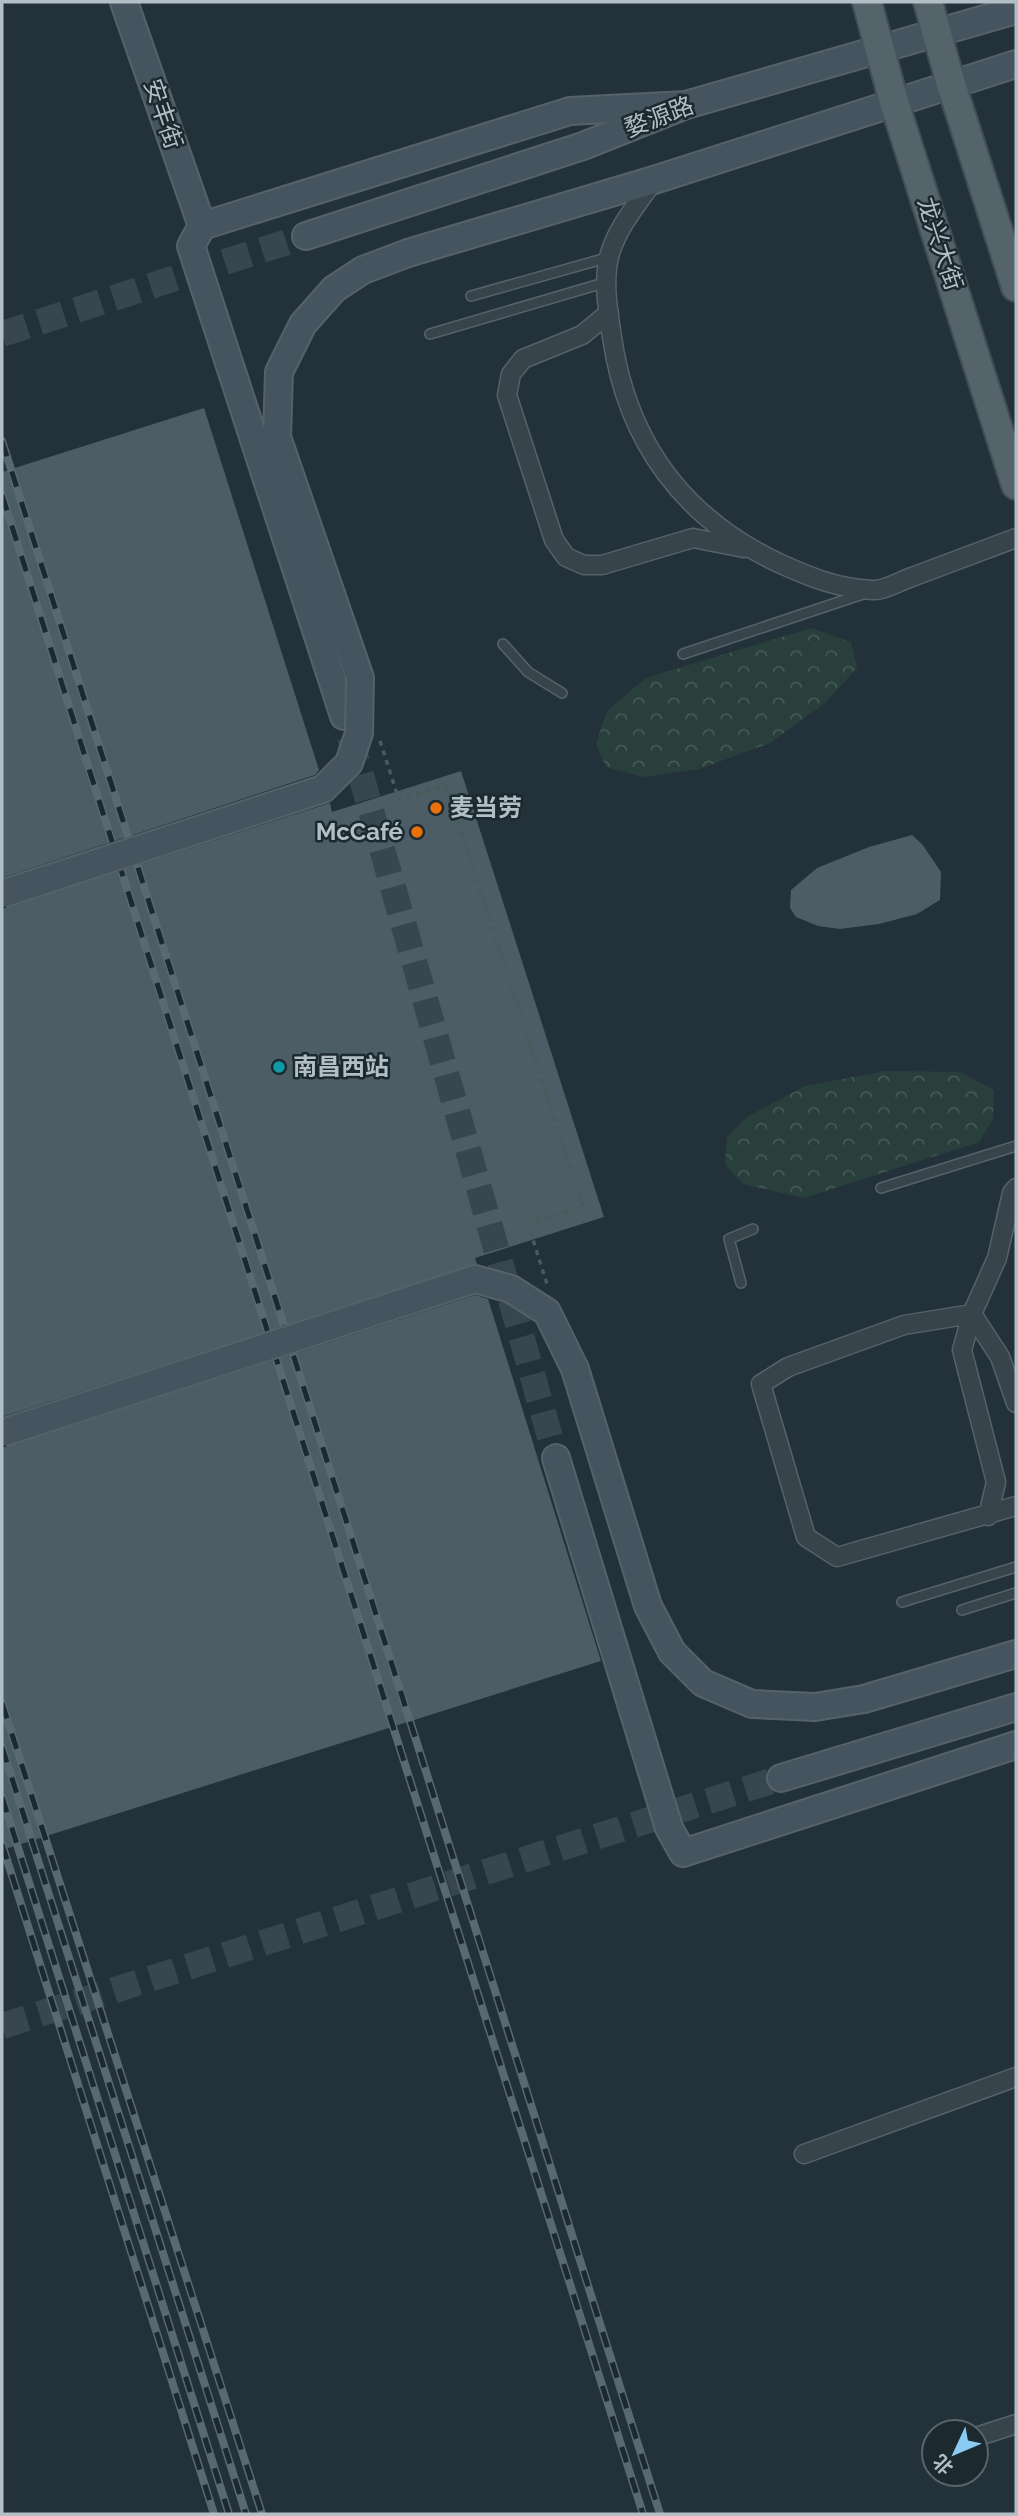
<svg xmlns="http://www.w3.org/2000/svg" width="1018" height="2516" font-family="Raleway,'Noto Sans SC',sans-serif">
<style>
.forest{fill:url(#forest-crowns)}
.building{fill:#4c5d65}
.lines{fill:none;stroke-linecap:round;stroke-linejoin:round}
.secondary-tunnel{stroke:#38474f;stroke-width:26;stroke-dasharray:26 13;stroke-linecap:butt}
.lane-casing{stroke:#556269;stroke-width:12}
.street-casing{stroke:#556269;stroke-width:21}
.secondary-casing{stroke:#556269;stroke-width:30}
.primary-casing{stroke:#404d54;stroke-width:32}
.path{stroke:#475d59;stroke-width:3.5;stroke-dasharray:5 5;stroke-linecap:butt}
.lane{stroke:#37444b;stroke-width:9}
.street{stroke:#37444b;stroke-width:18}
.secondary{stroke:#45545e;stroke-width:26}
.primary{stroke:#55636b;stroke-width:28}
.rail-casing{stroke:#596972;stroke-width:8}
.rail{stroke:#1c292f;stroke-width:5;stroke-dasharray:16;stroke-linecap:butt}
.secondary-bridge-casing{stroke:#556269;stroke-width:30;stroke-linecap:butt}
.secondary-bridge{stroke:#45545e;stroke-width:26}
.food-dot{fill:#e8710a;stroke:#1c292f;stroke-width:2.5}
.culture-dot{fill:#0f9aa8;stroke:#1c292f;stroke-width:2.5}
.labels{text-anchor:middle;stroke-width:5;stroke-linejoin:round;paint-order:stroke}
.street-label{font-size:24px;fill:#b2bfc6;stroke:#1c292f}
.poi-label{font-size:24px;font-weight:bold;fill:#b2bfc6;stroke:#1c292f;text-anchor:start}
</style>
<defs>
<pattern id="forest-crowns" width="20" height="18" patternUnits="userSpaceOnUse" patternTransform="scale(1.75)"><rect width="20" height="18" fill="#283f3b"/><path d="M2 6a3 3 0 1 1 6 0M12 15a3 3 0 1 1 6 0" fill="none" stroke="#455956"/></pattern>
</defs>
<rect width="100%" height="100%" fill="#23323a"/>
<path class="forest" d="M811,628l40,14 6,26 -32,35 -55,40 -71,26 -55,8 -38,-10 -10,-23 11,-33 39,-33z
M885,1071l75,1 34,18 -1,29 -14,23 -175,56 -61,-14 -18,-19 2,-28 20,-20 58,-31z"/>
<path class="building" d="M204,408l115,362 -4,5 -313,103v-406z
M461,771l143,446 -129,41 2,6 -475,153v-508l328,-106 2,9z
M912,835l10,9 19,28 -1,28 -23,14 -38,10 -39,5 -22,-3 -22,-9 -6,-9 1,-18 26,-22 52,-21z
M475,1295l13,4 113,362 -599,189v-402z"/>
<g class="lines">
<path class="secondary-tunnel" d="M2,334l304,-98
M350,737l206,721
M2,2026l779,-248"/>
<g class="lane-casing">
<path id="lane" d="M471,296l139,-39
M430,334l177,-52
M503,644l25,28 34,21
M683,654l183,-61
M881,1188l135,-42
M741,1283l-12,-44 24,-10
M902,1602l114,-35
M962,1610l54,-17"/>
</g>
<g class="street-casing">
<path id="street" d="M654,180c-16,23 -38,49 -45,77 -6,26 -1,54 3,80 15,105 72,182 169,227 31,14 56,24 91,26 12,1 28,-9 40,-13 35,-13 69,-26 104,-39
M609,313l-27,22 -59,24 -12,15 -4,21 47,145 12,17 18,8h18l91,-27 51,10
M1016,1188l-4,5 -15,65 -25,56 28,43 16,46
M988,1516l8,-34 -34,-132 10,-36 -68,11 -116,42 -27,17 45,153 31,20 179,-51
M804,2154l212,-77
M976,2437l40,-13"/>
</g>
<g class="secondary-casing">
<path id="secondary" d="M124,2l78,224
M306,236l277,-90 103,-41 330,-95
M360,678l-83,-241 2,-65 24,-48 31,-35 29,-19 45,-17 246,-73 362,-116
M344,716l-153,-470 11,-20 368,-115 116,-6
M575,1369l73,237 24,46 31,31 49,21 63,3 49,-8 152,-45
M556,1458l113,370 14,25 333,-108
M781,1778l235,-71"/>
</g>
<g class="primary-casing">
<path id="primary" d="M867,2l27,100 122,383
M928,2l23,82 65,203"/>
</g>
<path class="path" d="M380,741l19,59 47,-15 137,422 -55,17 20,63"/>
<use href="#lane" class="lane"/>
<use href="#street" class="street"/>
<use href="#secondary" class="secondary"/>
<use href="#primary" class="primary"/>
<g class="rail-casing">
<path id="rail" d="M2,441l414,1299 244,774
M2,495l641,2019
M2,1703l260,811
M2,1747l244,767
M2,1797l227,717
M2,1844l212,670"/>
</g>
<use href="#rail" class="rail"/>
<g class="secondary-bridge-casing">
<path id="secondary-bridge" d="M2,894l321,-105 26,-26 10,-30 1,-55
M2,1433l473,-154 36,10 36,23 28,57"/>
</g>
<use href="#secondary-bridge" class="secondary-bridge"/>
</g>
<g class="food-dot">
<circle cx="436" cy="808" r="7"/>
<circle cx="417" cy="832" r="7"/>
</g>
<circle class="culture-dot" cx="279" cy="1067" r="7"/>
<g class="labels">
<g class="street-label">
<text transform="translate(163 114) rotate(71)" y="8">安丰街</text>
<text transform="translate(659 117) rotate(-21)" y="8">婺源路</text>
<text transform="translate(940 244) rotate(72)" y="8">龙兴大街</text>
</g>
<g class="poi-label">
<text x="450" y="816">麦当劳</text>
<text x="403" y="840" text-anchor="end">McCafé</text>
<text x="293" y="1075">南昌西站</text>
</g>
</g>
<rect width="1018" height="2516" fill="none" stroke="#b2bfc6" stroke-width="7"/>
<g transform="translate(955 2453) rotate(226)"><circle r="33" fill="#1c292f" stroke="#58656b" stroke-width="2"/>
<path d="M0-5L12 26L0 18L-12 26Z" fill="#8acbf4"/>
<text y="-10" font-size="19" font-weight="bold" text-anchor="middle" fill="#b2bfc6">北</text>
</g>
</svg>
